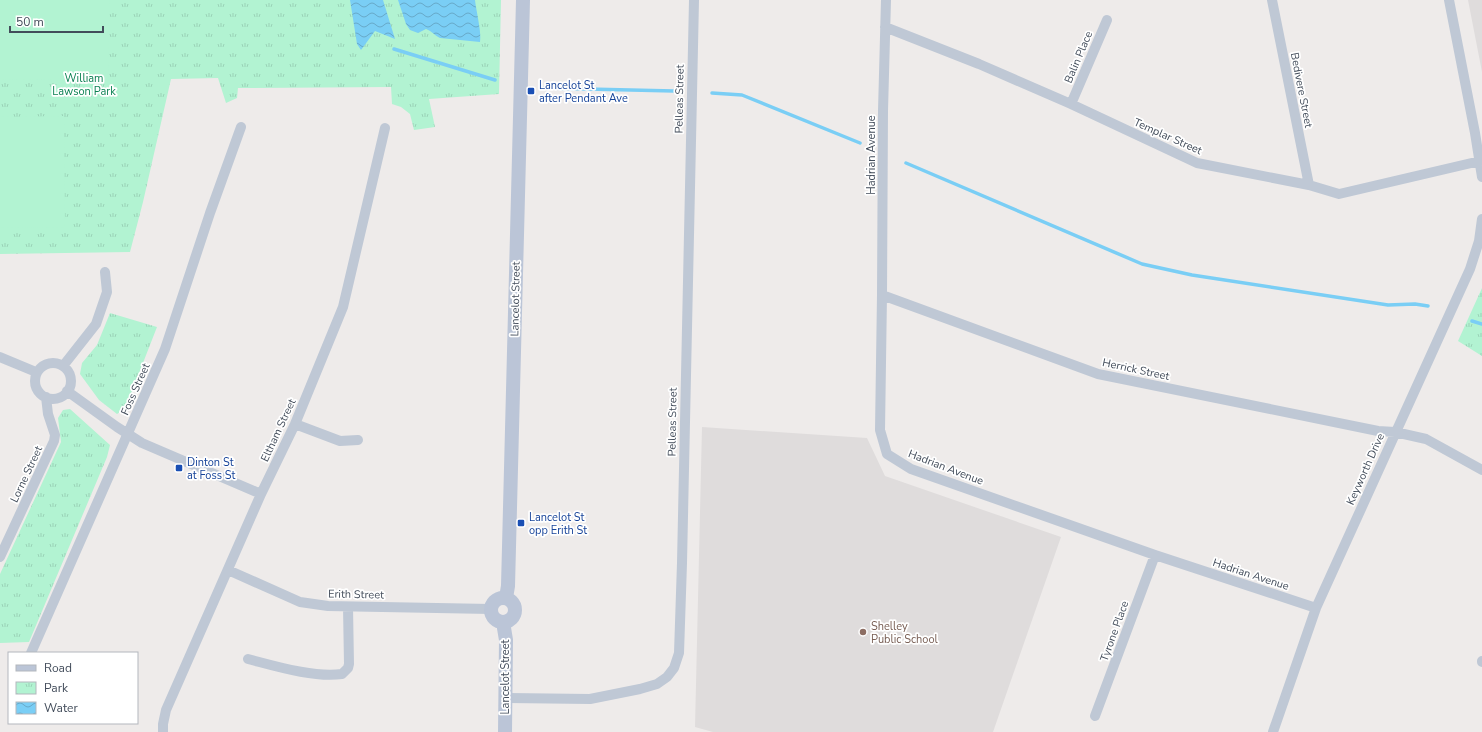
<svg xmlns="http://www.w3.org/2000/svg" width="1482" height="732" font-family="'Nunito Sans',sans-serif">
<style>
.education{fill:#dfdcdc}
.park{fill:url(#park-tufts)}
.garden{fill:#b2f3d2}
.water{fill:url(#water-waves)}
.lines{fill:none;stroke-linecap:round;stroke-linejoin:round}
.stream{stroke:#7acef5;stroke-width:3.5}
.street{stroke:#bfc8d5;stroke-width:10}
.secondary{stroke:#bbc5d7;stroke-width:14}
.transit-dot{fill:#1a4fb4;stroke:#fff;stroke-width:1.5}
.education-dot{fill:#8d6e63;stroke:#fff;stroke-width:1.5}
.labels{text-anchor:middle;stroke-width:3.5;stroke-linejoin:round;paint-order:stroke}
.street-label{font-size:11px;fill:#424c5a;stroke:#fff}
.park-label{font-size:11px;fill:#0c8153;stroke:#fff}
.transit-label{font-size:11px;fill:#164399;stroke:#fff;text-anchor:start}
.education-label{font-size:11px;fill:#785e54;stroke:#fff;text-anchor:start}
</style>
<defs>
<pattern id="park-tufts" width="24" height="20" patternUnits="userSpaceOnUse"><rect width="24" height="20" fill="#b2f3d2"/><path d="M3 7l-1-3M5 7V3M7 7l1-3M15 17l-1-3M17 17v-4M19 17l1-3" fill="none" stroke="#9ad2b7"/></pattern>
<pattern id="water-waves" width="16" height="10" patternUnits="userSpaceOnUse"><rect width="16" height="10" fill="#7acef5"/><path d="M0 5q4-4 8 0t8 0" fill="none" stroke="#66a9c9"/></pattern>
</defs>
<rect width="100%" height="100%" fill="#eeebea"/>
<path class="education" d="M1468,0h14v72z
M702,427l165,11 18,38 176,61 -68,195h-280l-18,-5z"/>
<path class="park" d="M0,0h501l-2,94 -70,5 6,28 -21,3 -4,-16 -9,-7 -9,-3 -1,-17 -153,1 -1,10 -11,5 -8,-25 -47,1 -28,123 -13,50 -130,2z
M1482,288v68l-24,-15z
M110,313l47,14 -32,82 -8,5 -18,-14 -19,-26 2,-11 15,-18z
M70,409l40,36 -3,12 -78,185 -29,1v-69l61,-132 -3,-24 5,-8z"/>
<path class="garden" d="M0,0h110l-2,81 -108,-2z
M64,116l1,111 -65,1v-111z"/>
<path class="water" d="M350,0h33l12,39 -20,-8 -14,19 -4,-6z
M398,0h77c1,10 7,33 5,42l-40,-4c-5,-2 -8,-7 -14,-9l-8,4 -8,-3 -4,-6z"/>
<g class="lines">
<path class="stream" d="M394,49l101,31
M544,88l130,3
M712,93l30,2 118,48
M906,163l236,101 50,11 196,30 27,-1 13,2
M1472,321l10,3"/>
<path class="street" d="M886,0l-3,111 -1,184 -2,135 7,24 24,15 244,86 161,53
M1272,0l37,185
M1449,0l26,133 7,44
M885,27l94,37 92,40 126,59 112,22 30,9 141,-33
M1071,104l36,-84
M882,295l216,79 280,57 17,1 31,7 56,31
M0,357l36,15
M35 381a18 18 0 1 1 36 0a18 18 0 1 1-36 0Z
M63,366l33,-42 11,-32 -2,-20
M67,391l50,36 25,16 119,51
M295,424l45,17 18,-1
M0,557l54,-116 1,-6 -7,-21 -2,-17
M228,570l72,32 28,4 163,3
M31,653l134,-304 45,-136 31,-86
M248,659c27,7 66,19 94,15l6,-6 1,-4 -1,-57
M1482,661v1
M506,698l84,1 50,-10 17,-5 10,-7 7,-9 5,-15 3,-90 12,-563
M1095,716l60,-161
M163,732v-8l3,-14 95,-216 34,-70 48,-117 42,-179
M1273,732l43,-124 154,-339 9,-28 3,-22"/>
<path class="secondary" d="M491 610a12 12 0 1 1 24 0a12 12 0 1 1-24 0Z
M506,598l2,-12 15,-586
M503,622l3,18 -1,92"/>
</g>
<g class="transit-dot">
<rect x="527" y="87" width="8" height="8" rx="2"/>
<rect x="175" y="464" width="8" height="8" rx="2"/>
<rect x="517" y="519" width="8" height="8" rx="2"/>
</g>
<circle class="education-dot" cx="863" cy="632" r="4"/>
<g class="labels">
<g class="street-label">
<text transform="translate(1078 57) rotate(-67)" y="4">Balin Place</text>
<text transform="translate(1302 90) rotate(79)" y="4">Bedivere Street</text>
<text transform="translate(679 99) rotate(-89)" y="4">Pelleas Street</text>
<text transform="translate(1168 136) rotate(24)" y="4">Templar Street</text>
<text transform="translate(871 155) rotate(-90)" y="4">Hadrian Avenue</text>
<text transform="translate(515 299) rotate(-89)" y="4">Lancelot Street</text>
<text transform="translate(1136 369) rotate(12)" y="4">Herrick Street</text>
<text transform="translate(135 389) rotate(-66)" y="4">Foss Street</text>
<text transform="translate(672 422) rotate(-89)" y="4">Pelleas Street</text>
<text transform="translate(278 430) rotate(-65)" y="4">Eltham Street</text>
<text transform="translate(946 467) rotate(21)" y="4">Hadrian Avenue</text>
<text transform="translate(1365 469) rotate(-66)" y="4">Keyworth Drive</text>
<text transform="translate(26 474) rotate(-65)" y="4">Lorne Street</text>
<text transform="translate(1251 574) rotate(18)" y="4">Hadrian Avenue</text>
<text transform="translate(356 594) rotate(1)" y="4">Erith Street</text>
<text transform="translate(1114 631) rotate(-70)" y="4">Tyrone Place</text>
<text transform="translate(505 677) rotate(-90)" y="4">Lancelot Street</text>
</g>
<g class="park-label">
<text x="84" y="82">William<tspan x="84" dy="13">Lawson Park</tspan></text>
</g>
<g class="transit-label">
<text x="539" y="89">Lancelot St<tspan x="539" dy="13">after Pendant Ave</tspan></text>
<text x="187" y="466">Dinton St<tspan x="187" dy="13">at Foss St</tspan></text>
<text x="529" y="521">Lancelot St<tspan x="529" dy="13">opp Erith St</tspan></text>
</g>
<g class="education-label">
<text x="871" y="630">Shelley<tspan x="871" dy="13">Public School</tspan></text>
</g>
</g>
<rect x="8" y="652" width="130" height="72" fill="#ffffff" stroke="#b3b7bd"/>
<rect x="16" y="665" width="20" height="6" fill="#bbc5d7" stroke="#b3b7bd"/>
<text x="44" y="672" font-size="12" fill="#424c5a">Road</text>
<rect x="16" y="682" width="20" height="12" fill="url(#park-tufts)" stroke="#b3b7bd"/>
<text x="44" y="692" font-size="12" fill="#424c5a">Park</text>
<rect x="16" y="702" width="20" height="12" fill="url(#water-waves)" stroke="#b3b7bd"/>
<text x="44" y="712" font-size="12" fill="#424c5a">Water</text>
<path d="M10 26v6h93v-6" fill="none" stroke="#424c5a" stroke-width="2"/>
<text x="16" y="26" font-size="12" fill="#424c5a" stroke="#ffffff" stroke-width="3" paint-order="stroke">50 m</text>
</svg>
